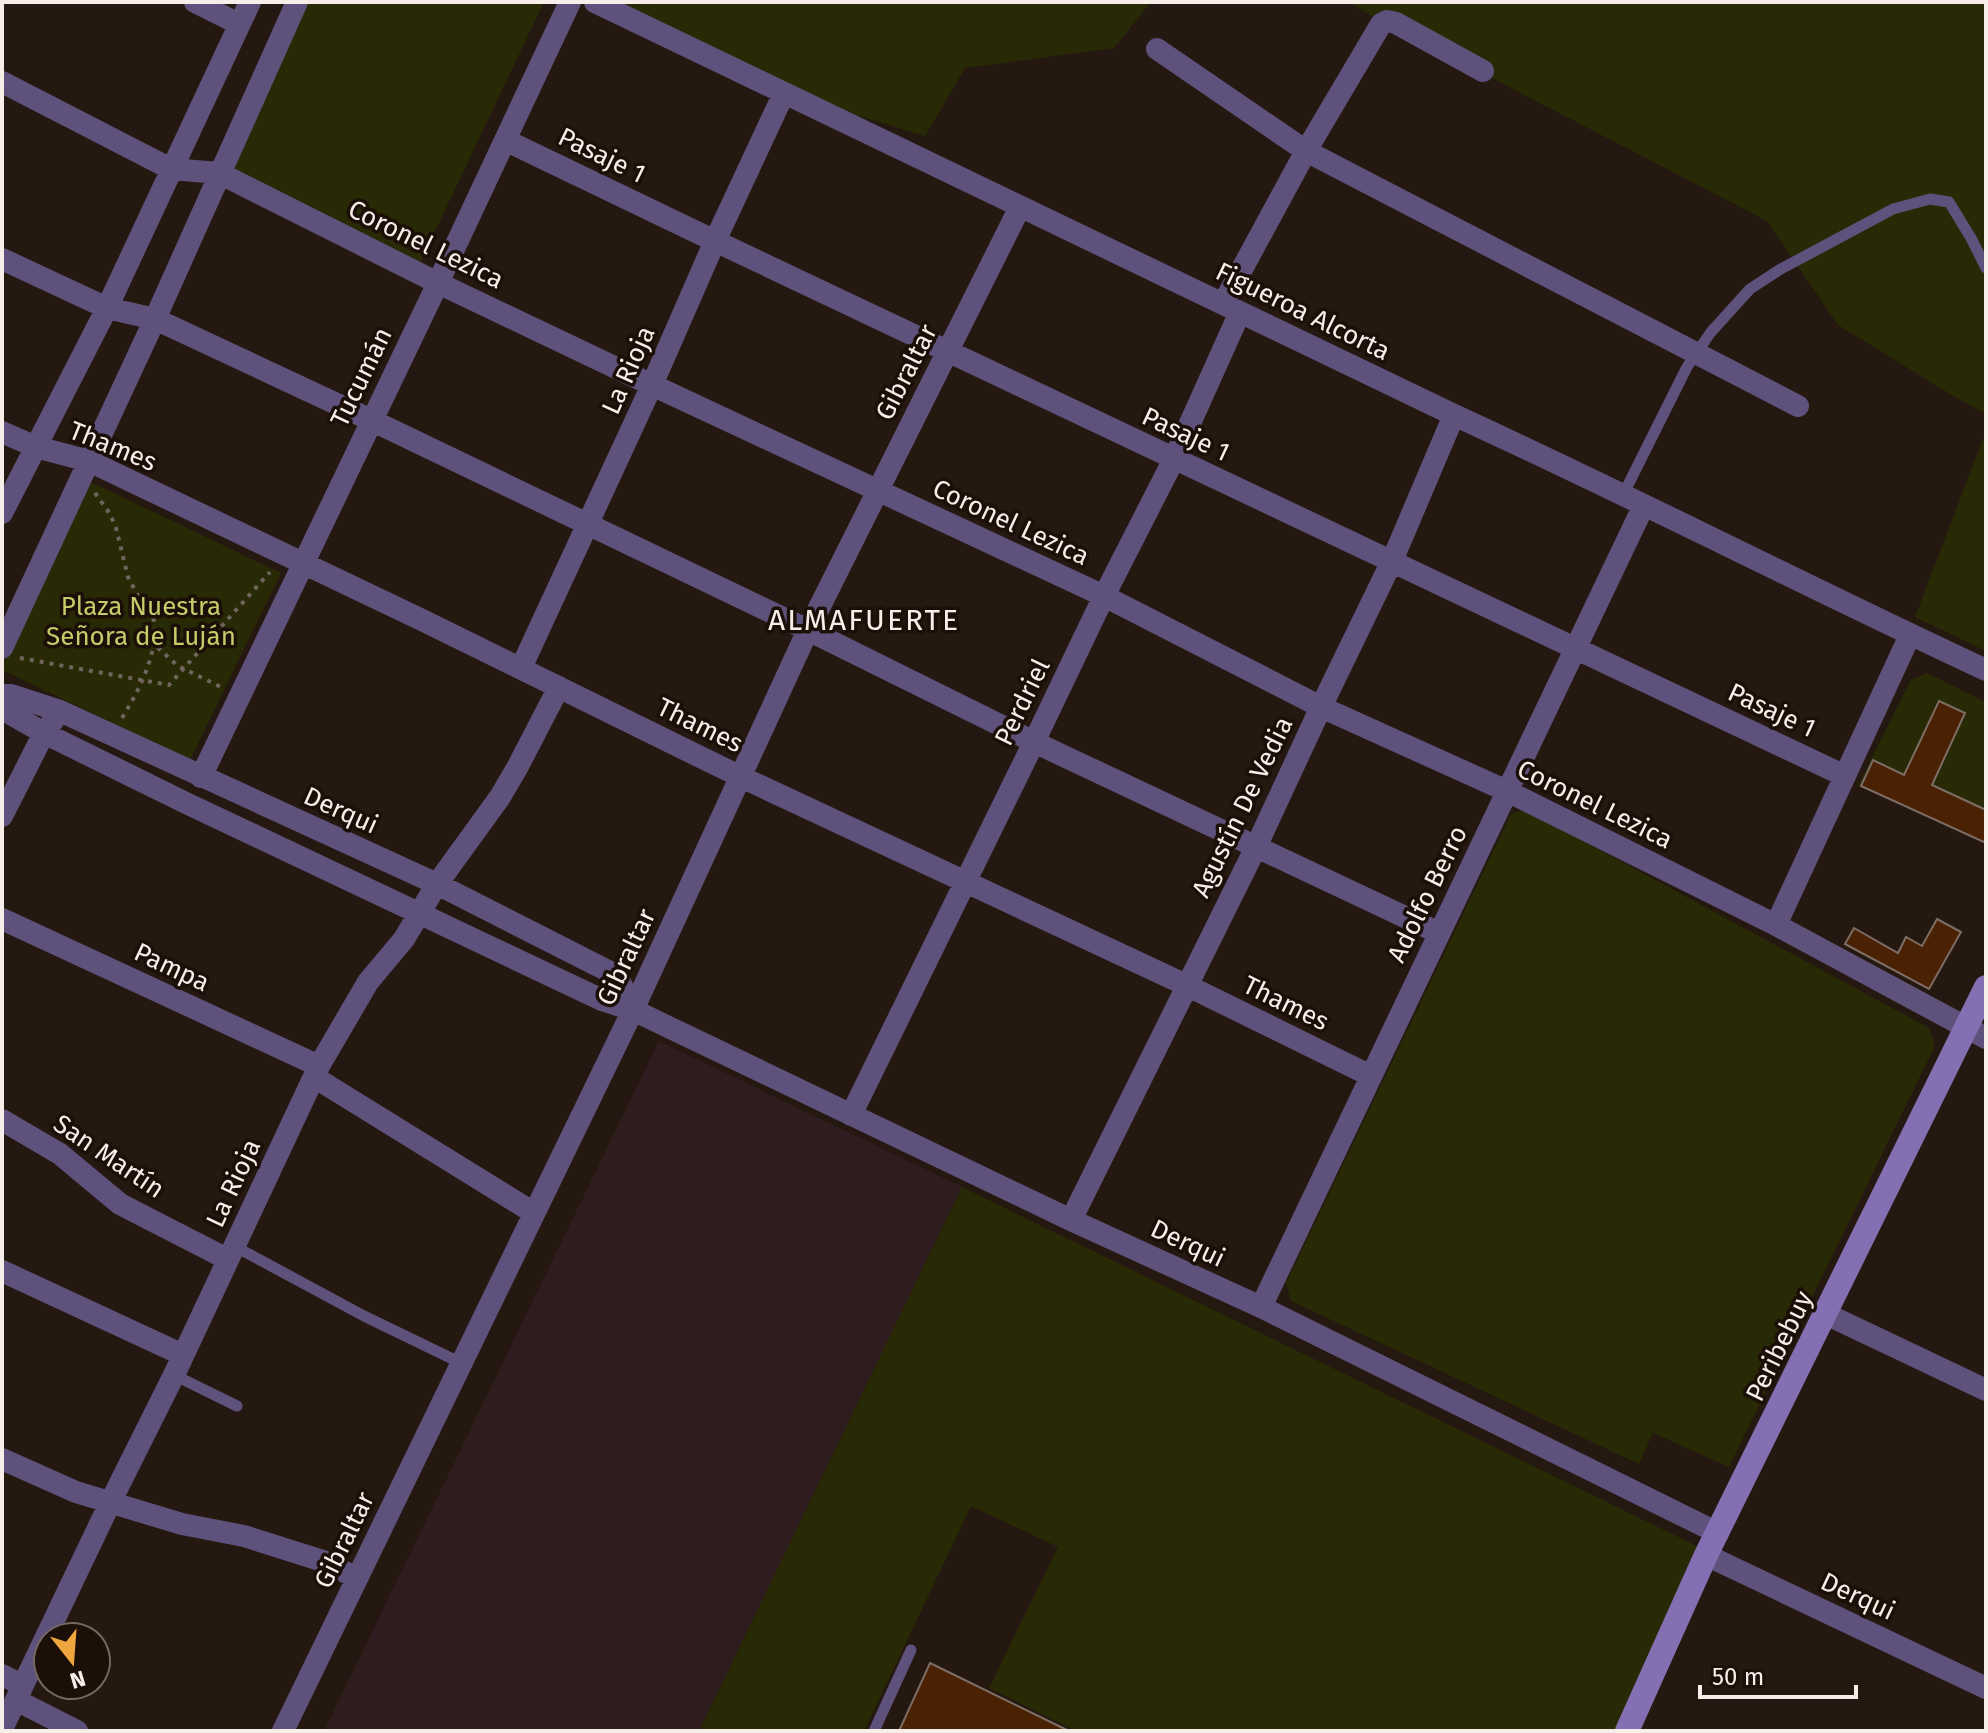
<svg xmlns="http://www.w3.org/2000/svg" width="1988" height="1733" font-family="'Fira Sans',sans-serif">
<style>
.industrial{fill:#2f1c1f}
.green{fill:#282905}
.building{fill:#4a2103;stroke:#7d6d64;stroke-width:2}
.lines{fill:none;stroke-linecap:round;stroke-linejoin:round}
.path{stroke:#70645d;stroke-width:4;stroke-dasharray:4 6;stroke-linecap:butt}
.lane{stroke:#5e517b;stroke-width:11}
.street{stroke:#5e517b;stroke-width:22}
.secondary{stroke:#856fb3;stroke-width:24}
.labels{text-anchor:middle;stroke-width:7;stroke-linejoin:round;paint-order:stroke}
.street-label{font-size:26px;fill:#f8eee9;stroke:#1b0f08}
.park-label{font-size:26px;fill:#c6cc6a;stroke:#1b0f08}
.quarter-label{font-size:30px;letter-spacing:2px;fill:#f8eee9;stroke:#1b0f08}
</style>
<rect width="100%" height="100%" fill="#251810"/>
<path class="industrial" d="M659,1041l303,146 -263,544h-375z"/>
<path class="green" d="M305,2h239l-125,263 -195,-93z
M595,2h556l-37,46 -149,20 -40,68 -141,-43z
M1350,2h636v412l-31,-17 -117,-72 -71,-104 -400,-208z
M1986,431v220l-71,-34z
M91,482l190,91 -91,187 -188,-90v-4z
M1927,673l59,29v140l-128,-57 53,-105z
M1524,809l405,219 6,18 -206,421 -76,-34 -14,31 -348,-163 -5,-18 225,-469z
M962,1187l739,361 -85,183h-540l-87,-43 69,-141 -87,-41 -107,225h-165z"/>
<path class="building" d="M1939,701l26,12 -33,72 54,25v33l-125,-57 12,-26 31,15z
M1937,919l24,13 -32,57 -84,-45 9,-16 44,25 8,-16 16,9z
M930,1663l139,68h-170z"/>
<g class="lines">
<path class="path" d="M95,493l15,21 6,14 12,49 9,17 13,15 4,12 4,27 20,18 45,22
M20,658l149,27 101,-113
M122,718c16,-26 28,-50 33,-80"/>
<path class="lane" d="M1623,495l64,-128 24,-35 39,-43 29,-19 114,-61 37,-10 19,3 22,36 15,30
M234,1246l130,70 97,47
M174,1375l63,31
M874,1731l37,-81"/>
<path class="street" d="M195,2l44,22
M595,2l859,413c179,82 354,172 532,255
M1157,49l149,102 75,-127 6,-3 9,2 87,48
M2,82l169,87 48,4 219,110 214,102 452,211 217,111 186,84 269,134 210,113
M505,140l210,101 1130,535
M2,259l105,49 48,11 216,101 437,210 226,112 405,191
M1223,304l83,-153 492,255
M2,432l34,15 53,14 331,158 319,157 447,209 185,91
M2,513l105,-205 143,-306
M2,648l153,-329 142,-317
M521,668l131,-283 63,-144 69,-148
M2,695h9l49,16 377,173 175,89 8,9 13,28
M2,709l42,24 142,70 416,197 31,10 438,210 190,87 457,226
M201,777l237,-494 132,-281
M2,816l42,-83 9,-12
M2,919l317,147
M1776,925l134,-290
M314,1077l220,136
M851,1115l183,-373 70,-146 70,-137 66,-147
M2,1120l58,34 60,50 107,55
M1071,1220l185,-373 65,-140 71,-146 62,-146
M2,1271l181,84
M1261,1307l383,-802
M1826,1314l160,76
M2,1459l74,33 106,32 62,12 79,25 34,17
M1706,1555l280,133
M2,1675l20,10
M16,1700l61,31
M2,1729l108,-226 64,-128 145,-309 49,-84 36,-43 33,-55 63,-87 17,-29 42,-81
M283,1731l350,-721 175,-380 212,-423"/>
<path class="secondary" d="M1627,1731l79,-176 280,-568"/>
</g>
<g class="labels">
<g class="street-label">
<text transform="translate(602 155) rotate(26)" y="9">Pasaje 1</text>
<text transform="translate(426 244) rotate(26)" y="9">Coronel Lezica</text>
<text transform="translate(1303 311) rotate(26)" y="9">Figueroa Alcorta</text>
<text transform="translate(628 370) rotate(-66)" y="9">La Rioja</text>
<text transform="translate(906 372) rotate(-63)" y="9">Gibraltar</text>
<text transform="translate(361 377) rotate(-64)" y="9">Tucumán</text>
<text transform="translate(1186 434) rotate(25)" y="9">Pasaje 1</text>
<text transform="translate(113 446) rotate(22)" y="9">Thames</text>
<text transform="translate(1011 522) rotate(25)" y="9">Coronel Lezica</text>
<text transform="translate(1022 702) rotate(-64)" y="9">Perdriel</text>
<text transform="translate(1772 710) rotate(25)" y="9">Pasaje 1</text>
<text transform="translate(700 725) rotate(26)" y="9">Thames</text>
<text transform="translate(1595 804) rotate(26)" y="9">Coronel Lezica</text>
<text transform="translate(1242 807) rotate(-64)" y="9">Agustín De Vedia</text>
<text transform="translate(341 810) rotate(24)" y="9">Derqui</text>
<text transform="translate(1427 894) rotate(-64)" y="9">Adolfo Berro</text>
<text transform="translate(626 957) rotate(-65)" y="9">Gibraltar</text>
<text transform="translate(172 967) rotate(25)" y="9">Pampa</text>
<text transform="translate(1286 1003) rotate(26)" y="9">Thames</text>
<text transform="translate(109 1156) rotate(34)" y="9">San Martín</text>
<text transform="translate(233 1183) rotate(-65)" y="9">La Rioja</text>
<text transform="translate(1188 1243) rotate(25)" y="9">Derqui</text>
<text transform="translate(1779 1346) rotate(-64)" y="9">Peribebuy</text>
<text transform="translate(344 1540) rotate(-64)" y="9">Gibraltar</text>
<text transform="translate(1858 1596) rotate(25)" y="9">Derqui</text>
</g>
<g class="park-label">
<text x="141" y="615">Plaza Nuestra<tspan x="141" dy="30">Señora de Luján</tspan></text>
</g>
<g class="quarter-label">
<text x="864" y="630">ALMAFUERTE</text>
</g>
</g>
<rect width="1988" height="1733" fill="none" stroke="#f8eee9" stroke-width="8"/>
<g transform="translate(72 1661) rotate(163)"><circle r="38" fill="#1b0f08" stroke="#736862" stroke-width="2"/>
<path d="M0-6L14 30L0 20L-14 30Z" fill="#f0a63e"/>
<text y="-12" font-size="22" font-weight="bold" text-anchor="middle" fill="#f8eee9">N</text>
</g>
<path d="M1700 1685v12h156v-12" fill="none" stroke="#f8eee9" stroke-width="4"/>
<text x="1712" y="1685" font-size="24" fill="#f8eee9" stroke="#1b0f08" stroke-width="6" paint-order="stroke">50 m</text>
</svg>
